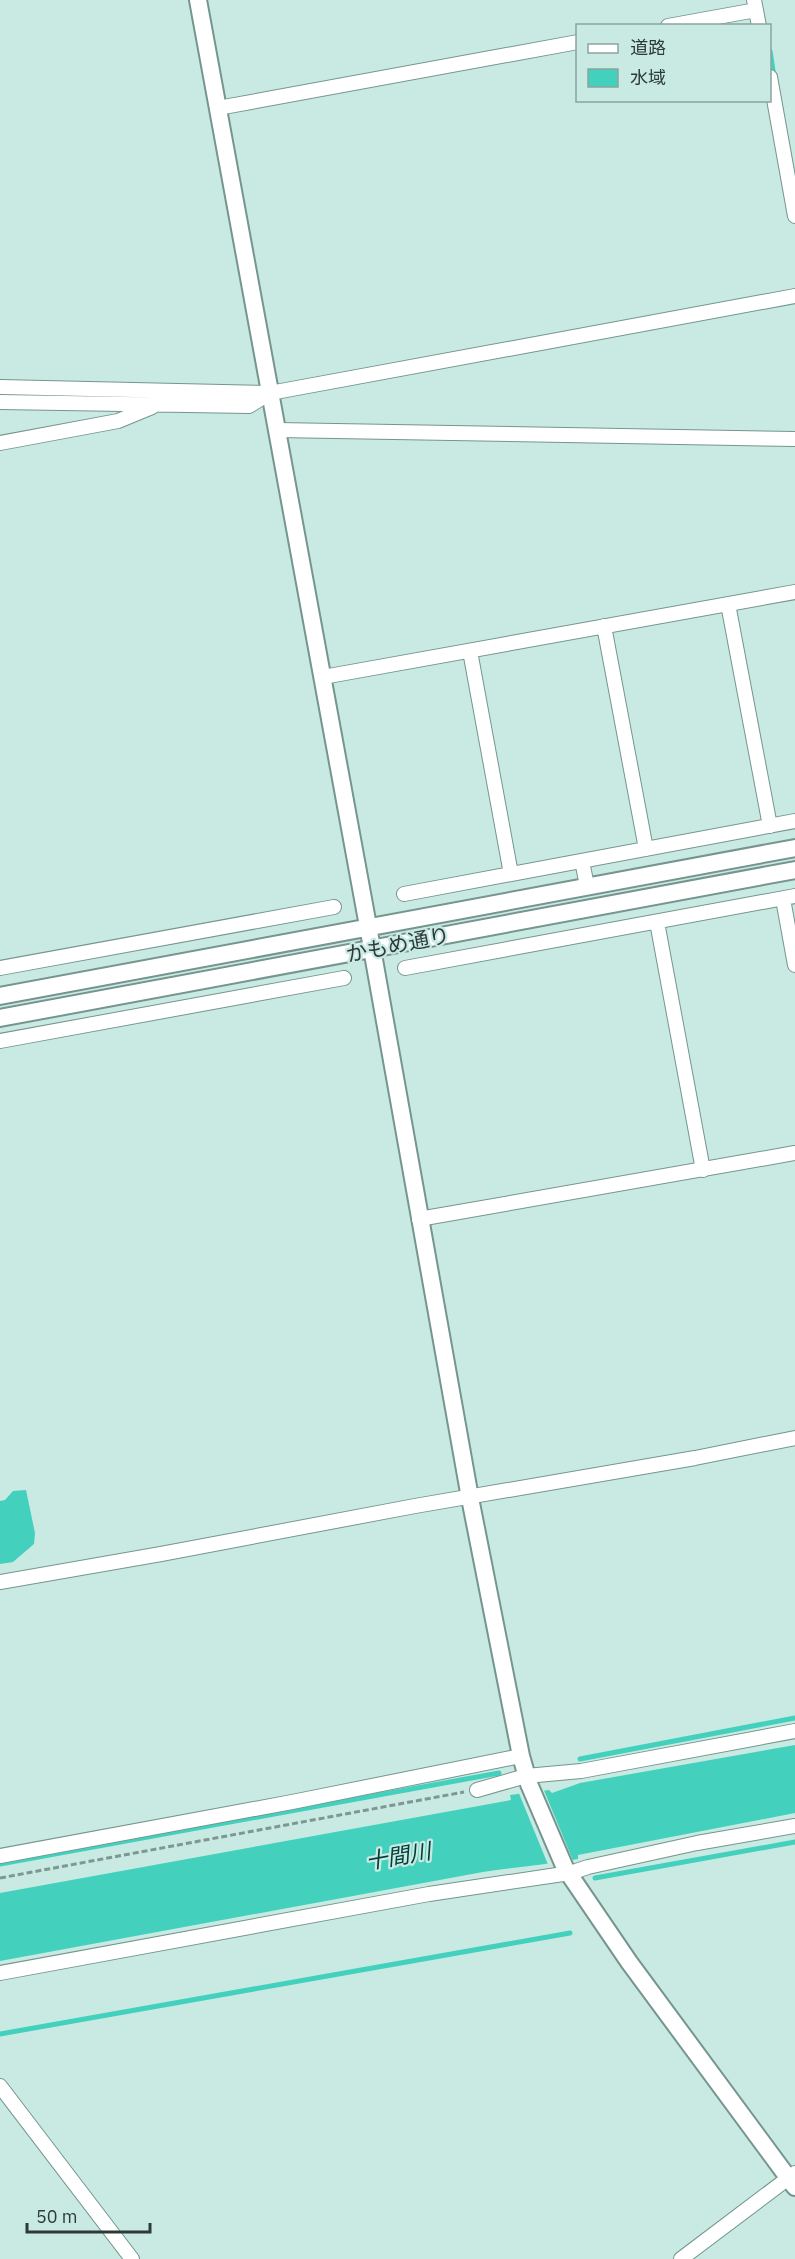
<svg xmlns="http://www.w3.org/2000/svg" width="795" height="2259" font-family="'IBM Plex Sans','Noto Sans JP',sans-serif">
<style>
.water{fill:#43d1bd}
.pier{fill:#c8eae3}
.lines{fill:none;stroke-linecap:round;stroke-linejoin:round}
.stream{stroke:#43d1bd;stroke-width:5}
.minor-casing{stroke:#75958e;stroke-width:16}
.tertiary-casing{stroke:#75958e;stroke-width:20}
.path{stroke:#7f9792;stroke-width:3;stroke-dasharray:6 3;stroke-linecap:butt}
.minor{stroke:#fff;stroke-width:14}
.tertiary{stroke:#fff;stroke-width:16}
.labels{text-anchor:middle;stroke-width:4.5;stroke-linejoin:round;paint-order:stroke}
.street-label{font-size:21px;fill:#2d3a38;stroke:#c8eae3}
.water-label{font-size:22px;font-style:italic;fill:#004039;stroke:#c8eae3}
</style>
<rect width="100%" height="100%" fill="#c8eae3"/>
<path class="water" d="M26,1490l9,43 -1,11 -21,18 -13,2v-63l5,-1 8,-9z
M795,1745v68l-217,42v4c-32,6 -63,8 -95,13l-483,89v-68l484,-88 27,-5 -1,-5 39,-5 3,3 28,-10z"/>
<path class="pier" d="M543,1788l31,75 -25,4 -31,-76z"/>
<g class="lines">
<path class="stream" d="M770,51l4,26
M580,1759l215,-41
M0,1864l499,-91
M595,1878l200,-36
M0,2034l570,-101"/>
<g class="minor-casing">
<path id="minor" d="M754,0l5,26
M668,26l88,-16
M770,77l25,139
M218,108l360,-66
M0,387l270,6 525,-97
M0,402l249,4 21,-13
M277,430l518,9
M0,443l118,-22 34,-14
M728,604l42,222
M604,626l42,223
M470,651l41,223
M323,677l472,-85
M582,861l5,25
M404,894l391,-73
M783,899l12,66
M657,922l46,248
M0,968l334,-61
M405,968l390,-72
M0,1041l344,-63
M419,1219l376,-66
M0,1582l161,-28 254,-48 280,-48 100,-20
M477,1790l49,-14 55,-5 214,-40
M0,1856l292,-54 229,-46
M0,1973l429,-79 141,-21 18,-6 109,-24 98,-17
M0,2086l132,173
M681,2259l114,-86"/>
</g>
<g class="tertiary-casing">
<path id="tertiary" d="M198,0l170,926 102,572 51,258 8,28 36,84 64,94 166,225
M0,996l795,-148
M0,1018l795,-148"/>
</g>
<path class="path" d="M0,1878l464,-86"/>
<use href="#minor" class="minor"/>
<use href="#tertiary" class="tertiary"/>
</g>
<g class="labels">
<g class="street-label">
<text transform="translate(398 945) rotate(-11)" y="7">かもめ通り</text>
</g>
<g class="water-label">
<text transform="translate(398 1856) rotate(-10)" y="8">十間川</text>
</g>
</g>
<rect x="576" y="24" width="195" height="78" fill="#c8eae3" stroke="#8aa49f" stroke-width="1.5"/>
<rect x="588" y="44" width="30" height="9" fill="#ffffff" stroke="#8aa49f" stroke-width="1.5"/>
<text x="630" y="54" font-size="18" fill="#2d3a38">道路</text>
<rect x="588" y="69" width="30" height="18" fill="#43d1bd" stroke="#8aa49f" stroke-width="1.5"/>
<text x="630" y="84" font-size="18" fill="#2d3a38">水域</text>
<path d="M27 2223v9h123v-9" fill="none" stroke="#2d3a38" stroke-width="3"/>
<text x="36" y="2223" font-size="18" fill="#2d3a38" stroke="#c8eae3" stroke-width="4.5" paint-order="stroke">50 m</text>
</svg>
